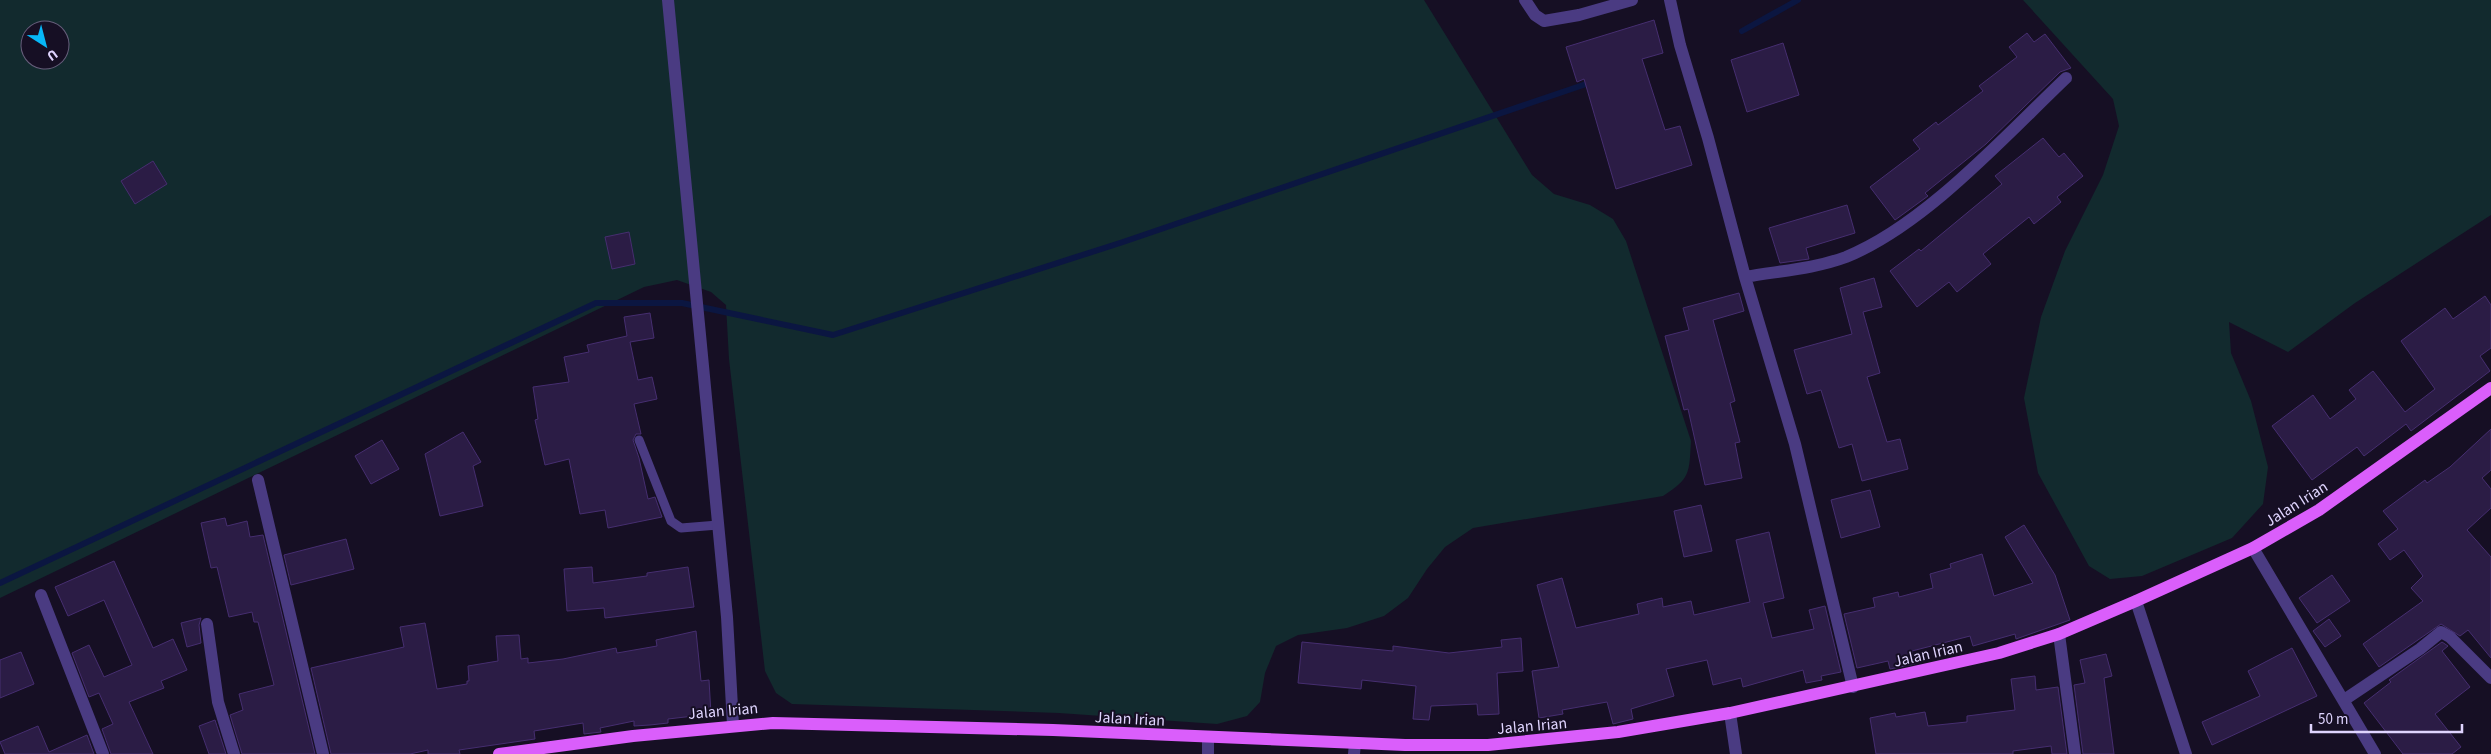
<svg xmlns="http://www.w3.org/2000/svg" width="2491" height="754" font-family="'Source Sans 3',sans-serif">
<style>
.green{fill:#122a2e;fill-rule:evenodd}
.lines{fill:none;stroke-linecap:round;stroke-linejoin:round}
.stream{stroke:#0b1641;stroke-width:6}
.building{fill:#2b1c45;stroke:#462e70}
.lane{stroke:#4a3b82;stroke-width:9}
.street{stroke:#4a3b82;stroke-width:12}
.primary{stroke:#da5efb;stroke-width:12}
.labels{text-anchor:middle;stroke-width:4;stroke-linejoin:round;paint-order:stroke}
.street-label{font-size:16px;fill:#dfd4fe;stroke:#160f24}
</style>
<rect width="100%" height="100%" fill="#160f24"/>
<path class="green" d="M0,0h1424l108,175 22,19 36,11 23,14 13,22 65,200c-2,32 0,37 -28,55l-190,32 -28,19 -18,22 -19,29 -24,18 -37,12 -49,7 -22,11 -11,27 -5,29 -13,14 -30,8 -158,-11 -267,-9 -16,-11 -11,-22 -36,-312 -3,-54 -15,-13 -34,-12 -33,7 -644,311zM30,30h30v30h-30z
M2023,0h468v215l-136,88 -67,49 -59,-30 2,31 20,48 17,66 -5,37 -31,34 -90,38 -32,3 -21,-13 -51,-93 -14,-75 17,-81 24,-66 38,-76 16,-49 -6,-27z"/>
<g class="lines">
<path class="stream" d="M1742,31l56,-31
M0,583l596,-280h86l151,32 290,-93 469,-160"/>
</g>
<path class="building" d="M1654,20l9,33 -21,6 23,71 15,-4 12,39 -76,24 -32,-110 -7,3 -11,-35z
M2027,33l7,9 11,-8 26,34 -11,4 -74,72 -61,49 3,3 -33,24 -25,-33 50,-38 -7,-9 23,-18 2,3 45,-34 -4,-5 38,-29 -8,-10z
M1783,43l16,52 -52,17 -16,-52z
M2043,138l16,19 5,-4 19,23 -26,21 4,5 -27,22 -5,-7 -46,37 8,10 -34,28 -8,-10 -32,25 -27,-36 29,-22 2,2 81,-67 -7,-8z
M153,161l14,23 -32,20 -14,-23z
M1847,205l8,28 -49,15 3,11 -29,4 -11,-35z
M629,232l6,32 -23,5 -7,-32z
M1874,278l8,29 -19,5 17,61 -13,4 20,65 13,-3 8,30 -46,12 -10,-37 -13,4 -18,-58 -14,4 -13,-44 58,-16 -12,-46z
M1739,293l5,18 -31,9 22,81 -5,2 10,39 -5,1 7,35 -37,7 -17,-76 -4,1 -19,-74 24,-6 -6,-22z
M2485,296l6,9v43l-11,8 10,15 -79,60 -5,-7 -42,32 -7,-9 -45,33 -40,-54 41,-31 17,24 26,-20 -7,-9 24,-19 32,41 30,-23 -34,-48 44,-33 8,11z
M650,313l4,25 -24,4 8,38 14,-3 5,22 -23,5 7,30h-5l-3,6 6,18 9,41 7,-2 7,20 -54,11 -3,-18 -25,4 -11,-55 -24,6 -10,-45 3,-1 -5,-32 36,-5 -5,-25 25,-5 -2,-7 40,-9 -3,-19z
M2491,429v41l-9,8 9,11v19l-24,22 24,27v101l-23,-28 -8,6 -19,-12 -62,43 -16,-23 60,-43 -12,-13 12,-12 -19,-26 -14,10 -12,-16 20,-15 -15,-18 42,-31 2,3 23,-16z
M463,432l18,30 -8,4 10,40 -43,10 -15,-62z
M382,440l17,29 -28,15 -16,-28z
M1870,490l10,37 -39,11 -10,-38z
M1701,505l11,46 -28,6 -10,-46z
M225,518l2,8 20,-5 3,16 13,-2 52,219h-73l-12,-39 13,-5 -4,-16 35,-9 -16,-63h-4l-2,-10 -23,5 -12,-50 -6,1 -10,-45z
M2024,525l31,50 15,45 -54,19 -1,-5 -42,12 -3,-10 -58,15 3,13 -25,5 -2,-8 -31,7 -13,-54 31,-7 -2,-9 25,-6 1,5 34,-9 -3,-14 21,-6 -1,-4 32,-10 12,42 39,-13 -28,-46z
M1769,532l15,66 -21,5 9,35 42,-9 -5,-19 16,-4 16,66 -20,4 1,4 -16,3 -3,-13 -60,17 -2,-9 -28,7 -6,-25 -41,9 8,27 -43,13 2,10 -20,5 -6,-22 -45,8 1,4 -24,4 -7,-47 27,-4 -22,-82 25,-7 14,50 63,-14 -2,-10 25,-6 1,9 28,-6 3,14 56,-13 -14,-62z
M346,539l8,30 -63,16 -7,-30z
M114,561l39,87 20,-9 14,31 -26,11 3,7 -35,14 24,52h-42l-9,-25 11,-5 -14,-31 -10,4 -17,-44 17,-8 15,32 28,-12 -28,-65 -36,16 -13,-29z
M592,567l1,16 54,-7v-3l41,-6 6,40 -89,11 -1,-10 -37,3 -3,-42z
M2332,575l18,26 -33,22 -18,-25z
M201,618l-2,7 2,18 -14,4 -6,-24z
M2329,619l12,17 -16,11 -12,-16z
M425,623l12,66 30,-5v-3h2l-1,-15 30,-5 -2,-25 23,-1 2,24 7,-1v5l35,-4 53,-11 1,5 40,-7 -1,-6 40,-9 5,50 8,-1 2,34 -43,5v4l-18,2 -16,1v-5l-34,7 1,4 -17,2 -1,-11 -49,8 1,8 -76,11 1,4h-32v-4l-18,4h-79l-20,-86 93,-21 -4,-20z
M1521,638l2,33 -26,2 2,41 -21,1 -1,-11 -46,2 -2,14 -16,-1 3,-33 -54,-6 -1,9 -63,-6 4,-41 91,9v-5l56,7 53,-6 -1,-7z
M2442,642l6,4 -6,5 28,36 -35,27 26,33 -9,7h-49l-39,-51 27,-21 -2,-2z
M2292,648l25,48 -105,49 -10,-23 58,-26 -12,-25z
M21,652l13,32 -34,14v-38z
M2106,654l6,22 -8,2 10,76h-31l-9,-69 11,-2 -5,-23z
M2035,676l1,14 22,-3 9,67h-15l-1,-8 -38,5v3h-137l-6,-36 25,-5 1,4 29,-5 3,14 39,-4v-6l48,-6 -4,-31z
M215,720l11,34h-17l-10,-28z
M38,726l11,26 38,-17 7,19h-89l-5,-12z"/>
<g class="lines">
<path class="lane" d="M639,440l32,81 10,7 37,-3"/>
<path class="street" d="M668,0l59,617 6,108
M1525,0l10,15 9,6 35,-6 53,-15
M1670,0l10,45 28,93 37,139 50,167 58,243
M1745,277c33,-6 69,-8 101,-20 79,-32 158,-120 220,-179
M258,480l65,274
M2253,548l122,206
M41,595l62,159
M2136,601l50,153
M207,624l11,78 16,52
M2059,634l16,120
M2344,700l76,-51 21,-17 9,5 41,41
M1730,713l6,41
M1208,738v16
M1354,754l1,-11"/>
<path class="primary" d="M499,754l134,-18 140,-13 280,7 352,15h83l130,-13 112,-19 269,-60 60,-19 77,-33 117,-53 66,-38 172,-122"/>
</g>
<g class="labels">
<g class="street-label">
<text transform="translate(2296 503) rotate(-32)" y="6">Jalan Irian</text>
<text transform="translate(1928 653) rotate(-13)" y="6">Jalan Irian</text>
<text transform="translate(723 710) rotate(-5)" y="6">Jalan Irian</text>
<text transform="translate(1130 718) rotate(3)" y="6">Jalan Irian</text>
<text transform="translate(1532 725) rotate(-5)" y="6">Jalan Irian</text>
</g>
</g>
<g transform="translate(45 45) rotate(144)"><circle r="24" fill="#160f24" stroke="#665e7b"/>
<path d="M0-4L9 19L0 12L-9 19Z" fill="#07b7f7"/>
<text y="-8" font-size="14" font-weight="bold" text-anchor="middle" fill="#dfd4fe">U</text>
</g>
<path d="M2311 724v8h151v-8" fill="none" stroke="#dfd4fe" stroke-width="2.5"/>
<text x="2318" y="724" font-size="15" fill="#dfd4fe" stroke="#160f24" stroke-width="4" paint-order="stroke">50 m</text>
</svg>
